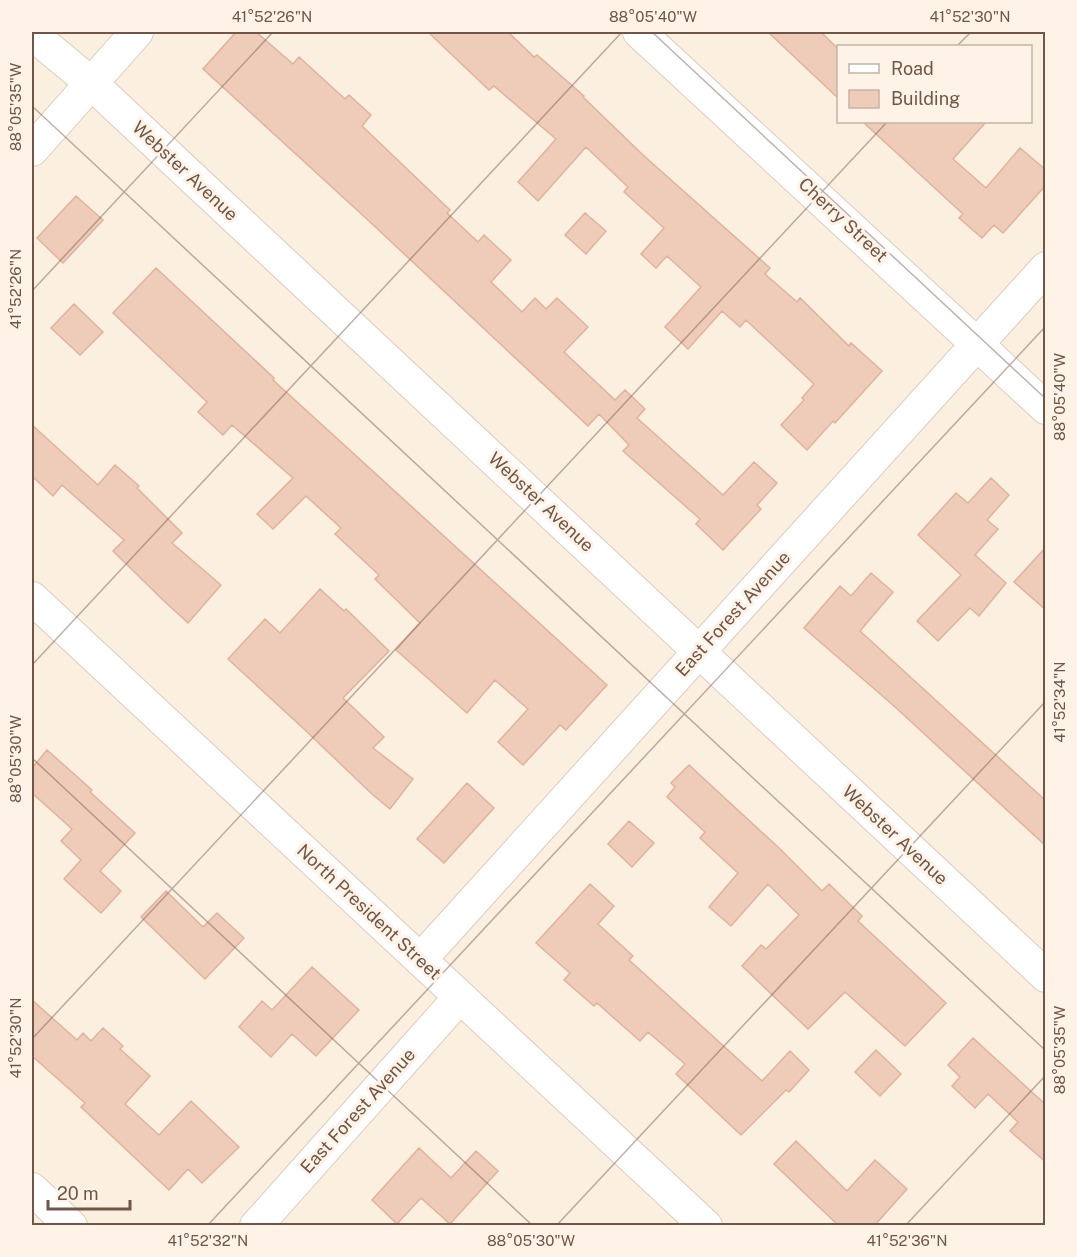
<svg xmlns="http://www.w3.org/2000/svg" width="1077" height="1257" font-family="'Public Sans',sans-serif">
<style>
.building{fill:#efccb9;stroke:#e1b29a;stroke-width:1.5}
.lines{fill:none;stroke-linecap:round;stroke-linejoin:round}
.street-casing{stroke:#decbbd;stroke-width:34}
.street{stroke:#fff;stroke-width:32}
.ticks{fill:none;stroke:#705549;stroke-width:1.5;stroke-opacity:0.45}
.labels{text-anchor:middle;stroke-width:6;stroke-linejoin:round;paint-order:stroke}
.street-label{font-size:18px;fill:#705549;stroke:#fef3e6}
.neatline{fill:none;stroke:#705549;stroke-width:2}
.ticks-label{font-size:15px;text-anchor:middle;fill:#705549}
</style>
<rect width="100%" height="100%" fill="#fbefe0"/>
<path class="building" d="M236,32h20l37,32 6,-7 46,42 4,-4 22,20 -9,11 88,84 -3,3 31,29 6,-7 27,25 -20,22 31,30 13,-14 11,11 11,-11 31,29 -24,25 51,48 10,-10 20,19 -8,9 86,77 31,-33 23,21 -20,22 4,4 -38,41 -27,-26 4,-5 -77,-68 6,-6 -30,-31 -11,12 -219,-205 -166,-152z
M428,32h80l26,25 3,-2 47,41 -1,1 60,58 127,113 -5,6 32,28 3,-4 49,48 2,-3 31,28 -47,52 -2,-2 -26,29 -26,-25 23,-25 -2,-2 12,-14 -68,-64 -6,7 -18,-16 -34,38 -23,-22 36,-40 -34,-31 -11,12 -15,-14 23,-26 -40,-36 4,-5 -42,-40 -48,54 -20,-19 38,-43 -62,-53 -5,4z
M768,32h53l17,17v49z
M863,122h123l-33,37 33,29 34,-40 26,22v15l-43,48 -9,-8 -12,13 -23,-20 4,-4z
M76,196l27,24 -40,43 -26,-25z
M585,213l21,18 -20,23 -21,-19z
M156,268l118,110 -1,2 334,305 -41,45 -6,-5 -37,40 -25,-23 30,-33 -33,-29 -28,33 -71,-63 24,-27 -45,-44 4,-4 -44,-41 6,-6 -35,-32 -33,33 -16,-15 36,-36 -61,-53 -9,10 -25,-23 9,-10 -94,-89z
M74,304l29,28 -23,23 -29,-27z
M32,425l66,60 17,-20 24,21 -2,2 45,45 -10,10 49,42 -33,38 -25,-23 -50,-49 11,-11 -62,-55 -9,11 -21,-20z
M991,478l18,17 -22,25 11,9 -23,26 31,28 -27,33 -9,-8 -32,33 -21,-20 44,-46 -43,-40 38,-42 12,10z
M1046,547v63l-32,-28z
M871,573l22,19 -33,39 186,170v45l-152,-140 -90,-78 36,-42 11,10z
M320,589l24,22 2,-2 43,42 -46,47 41,39 -11,11 40,31 -23,30 -17,-14 -69,-66 -76,-70 37,-40 15,14z
M47,750l45,40 -2,2 45,41 -35,38 21,20 -20,22 -37,-34 17,-19 -20,-19 11,-12 -40,-36v-25z
M689,765l90,83 43,43 7,-7 33,32 -4,5 88,82 -41,43 -60,-54 -37,37 -66,-63 19,-21 5,4 33,-34 -31,-31 -37,42 -22,-19 29,-34 -38,-35 5,-6 -38,-35 8,-10 -4,-4z
M467,783l27,25 -50,55 -27,-24z
M629,821l25,22 -22,24 -24,-23z
M590,884l24,22 -16,18 35,32 -4,4 133,121 28,-30 19,19 -20,22 -3,-2 -45,45 -65,-61 9,-10 -37,-32 -8,9 -43,-38 -3,3 -30,-26 6,-7 -34,-30z
M166,891l37,36 14,-14 27,25 -39,41 -64,-62z
M312,967l47,43 -43,46 -24,-22 -21,23 -32,-30 23,-26 10,9z
M32,1000l45,40 6,-7 8,8 12,-13 20,18 -3,3 30,27 -25,28 34,31 32,-34 48,46 -37,36 -14,-14 -19,21 -88,-83 4,-4 -53,-47z
M973,1038l73,67v57l-36,-31 8,-9 -30,-28 -13,14 -23,-22 8,-9 -12,-12z
M876,1050l25,24 -21,22 -25,-24z
M796,1141l51,50 28,-31 32,29 -33,37h-35l-65,-62z
M419,1148l32,30 25,-27 22,20 -48,53 -29,-26 -24,26 -25,-24z"/>
<g class="lines">
<g class="street-casing">
<path id="street" d="M639,32l407,376
M32,34l59,49 955,893
M32,150l105,-118
M32,598l674,628
M420,960l626,-692
M32,1189l39,37
M256,1226l204,-229"/>
</g>
<use href="#street" class="street"/>
</g>
<path class="ticks" d="M652,32l394,367M957,46l14,-14M32,106l1014,945M32,291l241,-259M32,665l590,-633M32,758l501,468M32,1039l855,-917M207,1226l839,-900M556,1226l490,-525M905,1226l141,-151"/>
<g class="labels">
<g class="street-label">
<text transform="translate(185 171) rotate(43)" y="6">Webster Avenue</text>
<text transform="translate(843 220) rotate(43)" y="6">Cherry Street</text>
<text transform="translate(541 502) rotate(43)" y="6">Webster Avenue</text>
<text transform="translate(733 614) rotate(-48)" y="6">East Forest Avenue</text>
<text transform="translate(895 835) rotate(43)" y="6">Webster Avenue</text>
<text transform="translate(369 912) rotate(43)" y="6">North President Street</text>
<text transform="translate(358 1111) rotate(-48)" y="6">East Forest Avenue</text>
</g>
</g>
<rect width="1077" height="1257" fill="none" stroke="#fef3e6" stroke-width="66"/>
<rect x="837" y="45" width="195" height="78" fill="#fef3e6" stroke="#c5b4a7" stroke-width="1.5"/>
<rect x="849" y="64" width="30" height="9" fill="#ffffff" stroke="#c5b4a7" stroke-width="1.5"/>
<text x="891" y="75" font-size="18" fill="#705549">Road</text>
<rect x="849" y="90" width="30" height="18" fill="#efccb9" stroke="#c5b4a7" stroke-width="1.5"/>
<text x="891" y="105" font-size="18" fill="#705549">Building</text>
<path d="M48 1200v9h82v-9" fill="none" stroke="#705549" stroke-width="3"/>
<text x="57" y="1200" font-size="18" fill="#705549" stroke="#fef3e6" stroke-width="4.5" paint-order="stroke">20 m</text>
<rect x="33" y="33" width="1011" height="1191" class="neatline"/>
<g class="ticks-label">
<text x="272" y="22">41°52'26"N</text>
<text x="653" y="22">88°05'40"W</text>
<text x="970" y="22">41°52'30"N</text>
<text transform="translate(16 107) rotate(-90)" y="5">88°05'35"W</text>
<text transform="translate(16 289) rotate(-90)" y="5">41°52'26"N</text>
<text transform="translate(1060 397) rotate(-90)" y="5">88°05'40"W</text>
<text transform="translate(1060 702) rotate(-90)" y="5">41°52'34"N</text>
<text transform="translate(16 759) rotate(-90)" y="5">88°05'30"W</text>
<text transform="translate(16 1038) rotate(-90)" y="5">41°52'30"N</text>
<text transform="translate(1060 1050) rotate(-90)" y="5">88°05'35"W</text>
<text x="208" y="1246">41°52'32"N</text>
<text x="531" y="1246">88°05'30"W</text>
<text x="907" y="1246">41°52'36"N</text>
</g>
</svg>
